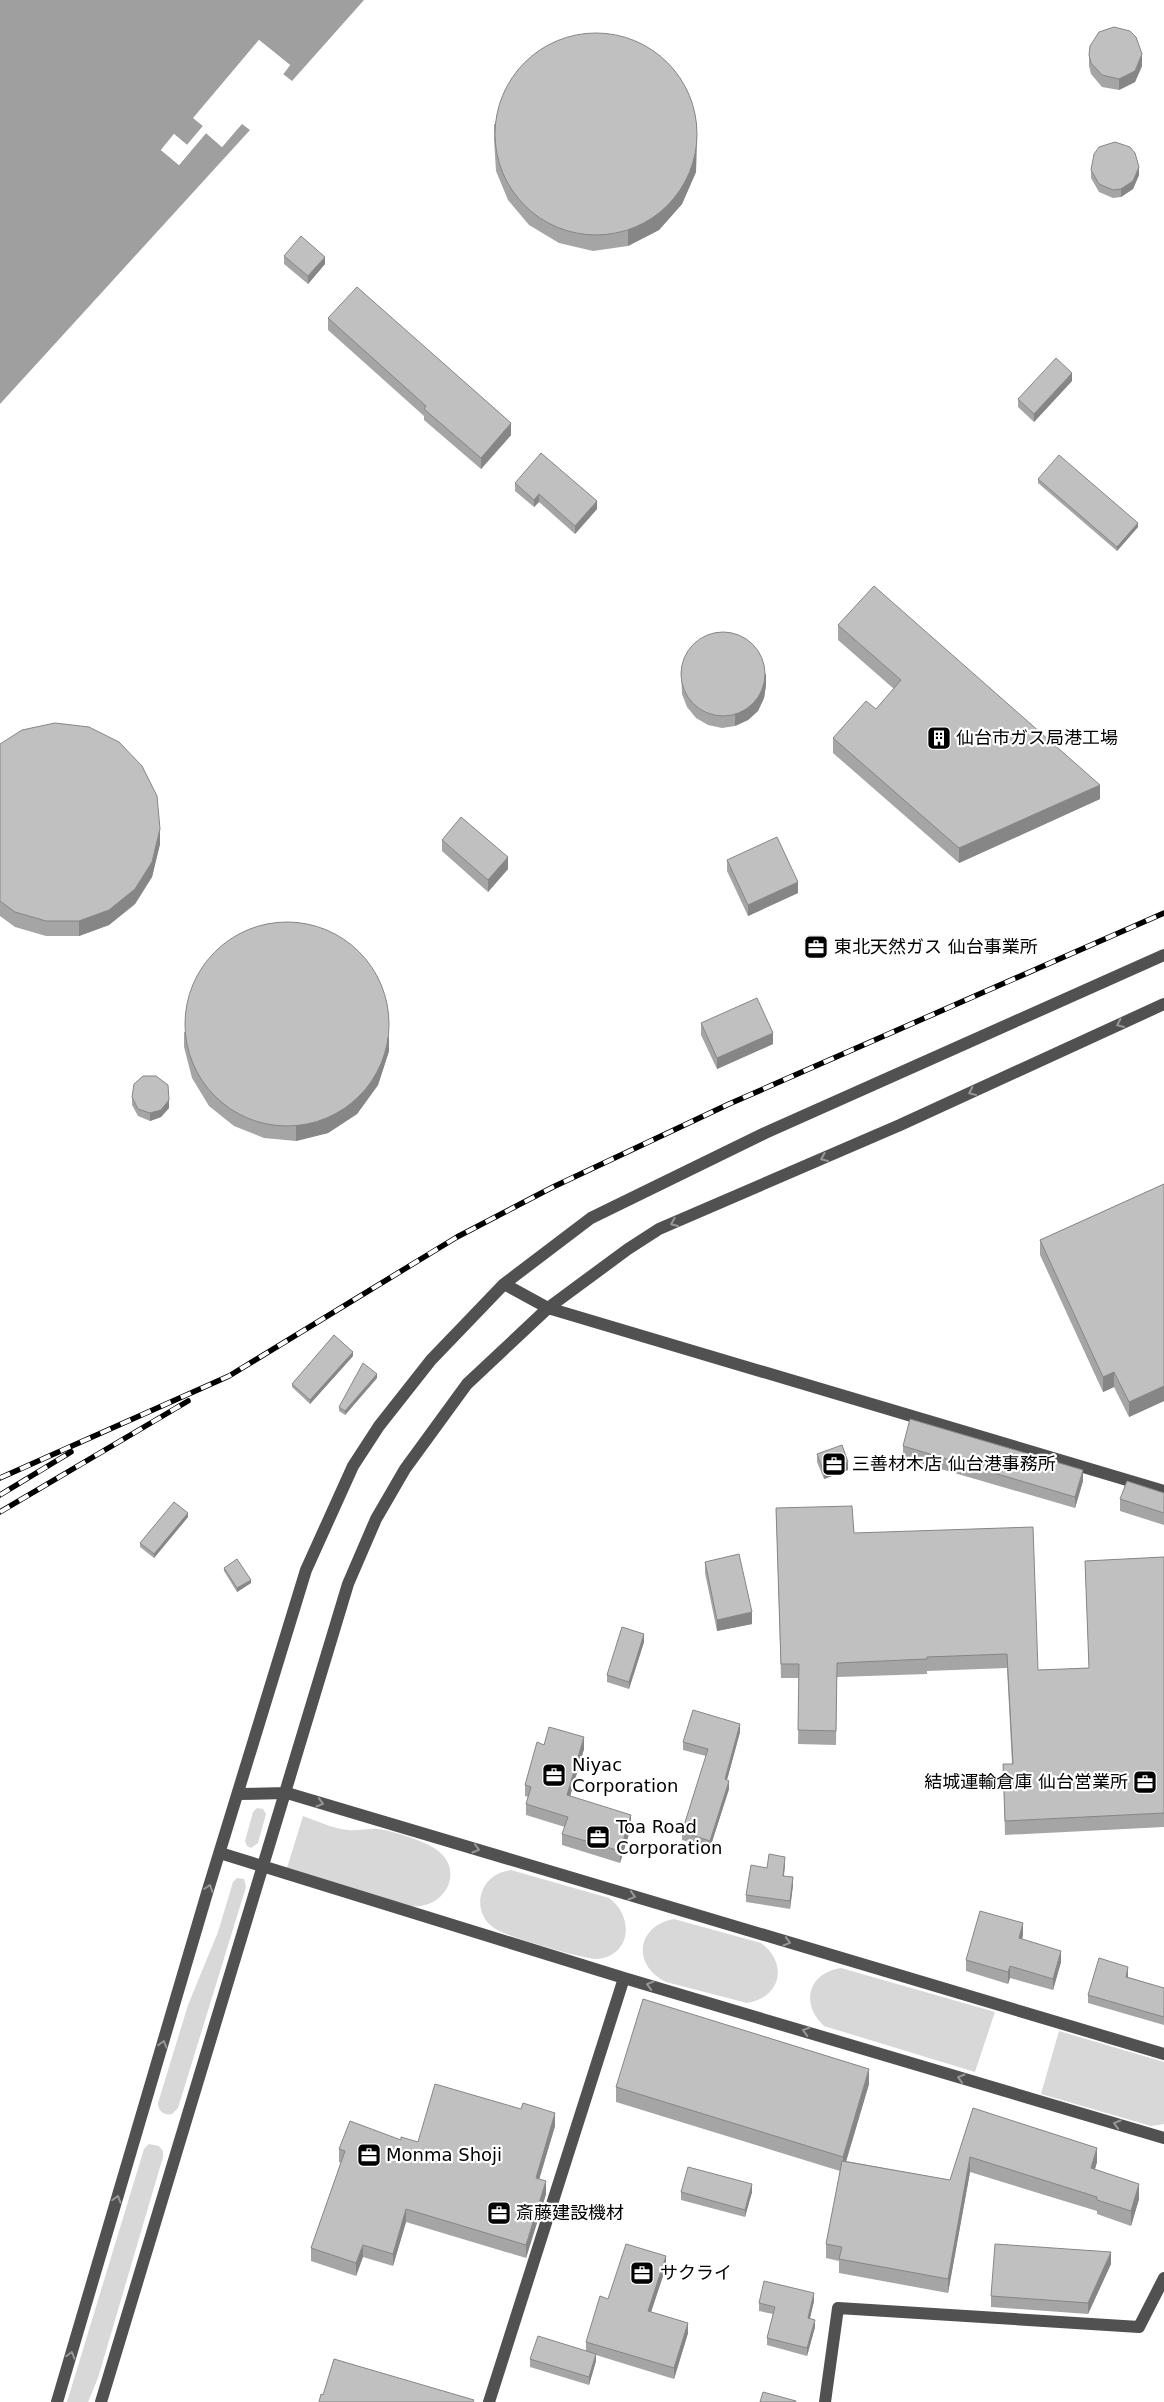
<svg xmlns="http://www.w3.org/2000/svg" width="1164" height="2402" font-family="'DejaVu Sans','Noto Sans JP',sans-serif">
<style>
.green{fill:#d8d8d8}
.water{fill:#9f9f9f}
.pier{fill:#fff}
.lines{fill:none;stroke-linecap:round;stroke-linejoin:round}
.minor{stroke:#515151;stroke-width:12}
.rail-casing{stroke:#000;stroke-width:5.5}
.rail{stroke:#fff;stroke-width:4;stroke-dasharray:11;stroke-linecap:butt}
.wall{fill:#a5a5a5}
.shaded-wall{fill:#868686}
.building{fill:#c0c0c0;stroke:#868686}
.oneway{stroke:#979797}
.labels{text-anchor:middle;stroke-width:4.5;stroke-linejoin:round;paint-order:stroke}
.poi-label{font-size:18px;fill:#000;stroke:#fff;text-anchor:start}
</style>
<rect width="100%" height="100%" fill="#fff"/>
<path class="green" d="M257,1808l6,1 3,5 -8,29 -7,5 -4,-2 -2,-5 8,-29z
M303,1816c14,5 31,13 45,14 10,1 21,-2 31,-1 13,2 43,11 55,19 33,20 12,63 -25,58l-122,-38z
M511,1870l98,28c26,19 22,59 -13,61 -13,0 -92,-23 -102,-31 -11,-7 -16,-21 -13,-33 4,-16 16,-23 30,-25z
M237,1878l7,1 2,8 -68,221 -6,6c-8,2 -14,-3 -14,-11l30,-98 30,-73 15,-50z
M674,1919l87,24c27,20 21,54 -14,60l-81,-21c-34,-16 -30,-56 8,-63z
M841,1968l154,44 -20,60 -151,-46c-24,-22 -16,-53 17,-58z
M1059,2031l105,31v62l-13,2 -110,-32z
M149,2144l10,2 4,5v6l-65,221 -10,24h-21l77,-253z"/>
<path class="water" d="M0,0h364l-72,81 -9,-7 7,-9 -31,-25 -65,78 9,8 -16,19 -13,-11 -13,16 18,15 27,-32 16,14 20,-23 8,6 -250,274z"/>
<path class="pier" d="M259,40l31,25 -8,11 -1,-3 6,-7 -28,-23 -62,75 9,9 -17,20 -3,1 -12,-10 -10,11 15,13 26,-31 17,12 18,-21h3l-21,25 -16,-14 -27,32 -18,-15 13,-16 13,11 16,-19 -10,-8z"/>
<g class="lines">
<path class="minor" d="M504,1284l44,24 616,183
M238,1794l49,-1 877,261
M220,1853l404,125 540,160
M57,2402l150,-509 99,-323 47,-104 26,-40 52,-66 73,-76 87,-66 174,-85 399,-178
M101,2402l247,-818 28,-65 29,-50 62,-85 81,-76 80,-59 31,-20 241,-104 264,-121
M489,2402l135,-424
M825,2402l13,-94 301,19 25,-49"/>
<g class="rail-casing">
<path id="rail" d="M0,1478l229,-102 228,-139 96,-50 176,-83 435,-191
M0,1495l71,-43
M0,1512l188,-111"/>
</g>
<use href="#rail" class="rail"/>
</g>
<path class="wall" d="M1089,55l53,11 -7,16 -16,8 -17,-3 -11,-13 -2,-8z
M494,124l203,13 -1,35 -14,32 -23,26 -31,16 -35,5 -34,-8 -30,-18 -21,-25 -12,-29 -2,-32z
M1091,170l48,5 -6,14 -12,8 -8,1 -14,-6 -8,-14z
M284,256l41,8 -17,20 -24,-20z
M328,318l183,117 -30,34 -57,-49v-4l-96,-86z
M1072,381l-38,41 -16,-15v-8z
M1038,479l100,48 -21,24 -79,-68z
M515,483l82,26 -22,25 -36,-32 -5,5 -19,-16z
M838,625l262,174 -141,64 -126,-110v-15l43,-29 18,-20 -56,-49z
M681,668l85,17 -2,13 -6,13 -10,9 -13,6 -13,2 -14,-3 -12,-7 -9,-11 -5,-13z
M0,744l160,100 -8,33 -17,27 -26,21 -30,11h-33l-31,-9 -15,-11z
M442,840l66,29 -20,23 -46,-41z
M727,860l71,33 -50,23 -21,-45z
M701,1023l72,21 -56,25 -16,-34z
M184,1032l205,19 -11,34 -21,29 -29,19 -32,8 -32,-3 -30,-12 -25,-20 -17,-28 -8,-31z
M132,1097l37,11 -8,9 -11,4 -12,-5 -6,-11z
M1164,1184v217l-35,16 -15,-30 -11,5 -63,-137v-15z
M353,1356l-43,48 -18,-17v-3z
M377,1378l-32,37 -6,-4v-4z
M903,1446l180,35 -8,27 -172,-50z
M817,1454l31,16 -24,9 -7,-17z
M1164,1493v32l-44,-14v-12z
M776,1508l78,25 184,137 51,-2 -4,-107 79,-4v270l-159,8 -2,-71h9l-5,-96 -80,3v3l-90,3 -1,68 -38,-1 1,-66h-18z
M188,1517l-34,41 -14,-11v-4z
M705,1562l47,62 -35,7 -12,-58z
M224,1568l27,15 -14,9 -13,-21z
M644,1642l-15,47 -22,-7v-7z
M740,1732l-13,48 2,9 -19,59 -28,-8v-8l24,-76 -23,-6v-8z
M544,1745l40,4 -14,47 61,31 -11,36 -58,-18v-11l3,-7 -39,-12v-11l2,-7 -3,-1v-11z
M785,1864l-1,12 9,9 -3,24 -44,-7v-7l21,-27z
M1023,1935l-1,4 39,23 -8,28 -43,-12 -2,6 -42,-13v-11z
M1128,1975v2l36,11v37l-76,-22v-8z
M869,2084l-23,77 104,19 23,-72 124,54 -2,7 44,30 -8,27 -34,-12v-3l-127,-39 -22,121 -109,-20v-12l-13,-3v-14l14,-73 -224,-69v-15z
M555,2126l-16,53 7,15 -20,64 -120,-36 -13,44 -30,-9 -7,19 -45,-15v-13l30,-85 -2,-1v-13l79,-7z
M681,2192h71l-7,25 -64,-17z
M1111,2264l-23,50 -97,-7v-11z
M666,2267l-15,45 37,21 -14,46 -78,-24v6l-7,24 -59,-18v-8l56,-8v-9l22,-43z
M814,2301l-4,17 5,9 -8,29 -40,-11v-7l6,-24 -14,-3v-8z"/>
<path class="shaded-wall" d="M1142,54v12l-7,16 -16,8v-11z
M697,122l-1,50 -14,32 -23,26 -31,16v-15z
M1139,167v8l-6,14 -12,8v-8z
M325,257v7l-17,20v-8z
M1072,373v8l-38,41v-8z
M511,423v12l-30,34v-11z
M539,494v8l-5,5v-7z
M597,501v8l-22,25v-8z
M1138,523v4l-21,24v-4z
M766,673v12l-2,13 -6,13 -10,9 -13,6v-11z
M1100,785v14l-141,64v-15z
M160,829v15l-8,33 -17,27 -26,21 -30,11v-15z
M508,857v12l-20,23v-12z
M798,882v11l-50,23v-11z
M773,1033v11l-56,25v-11z
M389,1036v15l-11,34 -21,29 -29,19 -32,8v-15z
M169,1100v8l-8,9 -11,4v-8z
M353,1352v4l-43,48v-4z
M1114,1372v15l-11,5v-15z
M377,1374v4l-32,37v-4z
M1164,1386v15l-35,16v-15z
M848,1462v8l-24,9v-7z
M1083,1470v11l-8,27v-11z
M188,1513v4l-34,41v-4z
M251,1580v3l-14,9v-4z
M752,1612v12l-35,7v-11z
M644,1634v8l-15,47v-7z
M740,1724v8l-15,55v-8z
M584,1737v12l-17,58v-12z
M729,1781v8l-19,59v-7z
M631,1815v12l-11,36v-12z
M785,1857v7l-2,19v-7z
M793,1877v8l-3,24v-8z
M1023,1923v12l-4,15v-12z
M1061,1951v11l-8,28v-11z
M1010,1966v12l-2,6v-12z
M1128,1967v8l-2,9v-7z
M869,2069v15l-26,88v-15z
M555,2113v13l-19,64v-12z
M1097,2148v14l-6,20v-14z
M970,2157v15l-22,121v-14z
M546,2181v13l-20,64v-13z
M752,2184v8l-7,25v-7z
M1139,2184v15l-8,27v-15z
M406,2209v13l-13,44v-12z
M363,2245v12l-7,19v-13z
M1111,2252v12l-23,50v-11z
M666,2256v11l-18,54v-10z
M814,2293v8l-6,25v-8z
M815,2320v7l-8,29v-8z
M688,2323v10l-14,46v-11z
M596,2354v7l-7,24v-8z"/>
<path class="building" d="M1114,27l16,4 6,6 6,17 -7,17 -16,8 -17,-4 -11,-12 -2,-8 1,-9 9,-14z
M495 134a101 101 0 1 1 202 0a101 101 0 1 1-202 0Z
M1115,142l15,5 5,6 4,14 -6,14 -12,8 -8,1 -14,-6 -8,-14 3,-16 5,-7z
M301,236l24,21 -17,19 -24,-20z
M357,287l154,136 -30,35 -57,-49 2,-3 -98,-88z
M1056,358l16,15 -38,41 -16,-15z
M541,453l56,48 -22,25 -36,-32 -5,6 -19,-17z
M1059,455l79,68 -21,24 -79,-68z
M874,586l226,199 -141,63 -126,-110 33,-37 10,8 25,-29 -63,-55z
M681 674a42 42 0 1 1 84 0a42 42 0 1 1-84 0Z
M55,723l34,4 30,15 23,24 15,30 3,33 -8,33 -17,27 -26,21 -30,11h-33l-31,-9 -15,-11v-157l22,-14z
M461,817l47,40 -20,23 -46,-40z
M777,837l21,45 -50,23 -21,-45z
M185 1024a102 102 0 1 1 204 0a102 102 0 1 1-204 0Z
M757,998l16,35 -56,25 -16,-35z
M143,1076h13l12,9 1,15 -8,10 -11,3 -12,-4 -6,-12 2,-13z
M1164,1184v202l-35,16 -15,-30 -11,5 -63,-137z
M334,1335l19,17 -43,48 -18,-16z
M363,1363l14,11 -32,37 -6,-4z
M910,1419l173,51 -8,27 -172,-51z
M842,1445l6,17 -24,10 -7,-18z
M1127,1481l37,12v20l-44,-14z
M174,1502l14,11 -34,41 -14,-11z
M852,1506l2,27 179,-6 5,143 51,-2 -4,-107 79,-4v256l-159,8 -2,-57h10l-6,-110 -80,3v2l-90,4 -1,68 -38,-1 1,-66h-18l-5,-156z
M739,1554l13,58 -35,8 -12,-58z
M237,1559l14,21 -14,8 -13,-20z
M622,1627l22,7 -15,48 -22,-7z
M693,1710l47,14 -15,55 4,2 -19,60 -28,-9 26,-83 -25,-7z
M549,1727l35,10 -17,58 64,20 -11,36 -58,-17 6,-17 -42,-13 5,-17 -6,-2 12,-43 7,3z
M769,1854l16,3 -2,19 10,1 -3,24 -44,-6 5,-30 16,3z
M980,1911l43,12 -4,15 42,13 -8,28 -43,-13 -2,6 -42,-12z
M1099,1958l29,9 -2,10 38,11v29l-76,-22z
M643,1999l226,70 -26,88 -227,-70z
M435,2084l86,25 2,-6 32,10 -19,65 10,3 -20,64 -120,-36 -13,45 -30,-9 -7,18 -45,-15 34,-97 -6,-2 11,-28 51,19v-3l17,5z
M973,2108l124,40 -6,20 48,16 -8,27 -34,-11v-3l-127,-40 -22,122 -109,-20 3,-12 -16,-3 16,-83 108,19z
M688,2167l64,17 -7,26 -64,-18z
M626,2244l40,12 -18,55 40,12 -14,45 -88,-26 14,-46 8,3z
M995,2244l116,8 -23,51 -97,-7z
M764,2281l50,12 -6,25 7,2 -8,28 -40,-10 8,-31 -16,-4z
M538,2336l58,18 -7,23 -59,-18z
M334,2359l140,41 -1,2h-154l2,-8 2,1z
M763,2392l33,9v1h-36z"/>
<defs><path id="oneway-chevron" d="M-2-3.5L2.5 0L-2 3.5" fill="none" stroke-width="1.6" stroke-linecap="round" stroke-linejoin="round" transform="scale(1.25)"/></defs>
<g class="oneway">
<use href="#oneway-chevron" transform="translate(1120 1024) rotate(155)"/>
<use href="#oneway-chevron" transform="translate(972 1092) rotate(155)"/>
<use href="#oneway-chevron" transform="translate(824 1158) rotate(157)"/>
<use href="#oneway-chevron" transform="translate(674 1223) rotate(157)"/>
<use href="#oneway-chevron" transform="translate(320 1803) rotate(17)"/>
<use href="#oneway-chevron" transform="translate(476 1849) rotate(17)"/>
<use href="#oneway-chevron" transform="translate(209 1888) rotate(-72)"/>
<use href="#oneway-chevron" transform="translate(632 1896) rotate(17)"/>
<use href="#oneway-chevron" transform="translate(787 1942) rotate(17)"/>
<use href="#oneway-chevron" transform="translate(650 1985) rotate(-164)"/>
<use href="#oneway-chevron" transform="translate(806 2031) rotate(-164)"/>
<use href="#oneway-chevron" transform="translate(163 2044) rotate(-74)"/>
<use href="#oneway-chevron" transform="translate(961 2078) rotate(-164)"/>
<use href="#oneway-chevron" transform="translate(1117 2124) rotate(-164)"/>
<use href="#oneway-chevron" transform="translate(117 2199) rotate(-74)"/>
<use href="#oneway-chevron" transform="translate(71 2355) rotate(-74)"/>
</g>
<defs>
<g id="building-square" transform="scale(1.25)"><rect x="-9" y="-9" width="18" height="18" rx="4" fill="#000" stroke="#fff"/><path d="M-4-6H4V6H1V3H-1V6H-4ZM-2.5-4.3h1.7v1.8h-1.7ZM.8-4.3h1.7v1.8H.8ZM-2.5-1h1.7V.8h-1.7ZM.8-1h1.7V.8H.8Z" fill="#fff"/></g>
<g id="office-square" transform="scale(1.25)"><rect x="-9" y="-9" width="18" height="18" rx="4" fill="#000" stroke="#fff"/><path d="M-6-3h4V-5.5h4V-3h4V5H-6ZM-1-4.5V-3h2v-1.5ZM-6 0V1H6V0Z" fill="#fff"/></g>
</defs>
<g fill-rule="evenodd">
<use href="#building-square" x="939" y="738"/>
<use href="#office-square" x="816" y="947"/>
<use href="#office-square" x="834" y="1464"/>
<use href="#office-square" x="554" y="1775"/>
<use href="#office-square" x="1145" y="1782"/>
<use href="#office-square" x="598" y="1837"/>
<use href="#office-square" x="369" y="2155"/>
<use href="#office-square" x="499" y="2213"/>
<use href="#office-square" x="642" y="2273"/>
</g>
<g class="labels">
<g class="poi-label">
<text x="956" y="744">仙台市ガス局港工場</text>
<text x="834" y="953">東北天然ガス 仙台事業所</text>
<text x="852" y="1470">三善材木店 仙台港事務所</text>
<text x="572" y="1771">Niyac<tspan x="572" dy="21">Corporation</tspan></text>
<text x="1128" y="1788" text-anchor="end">結城運輸倉庫 仙台営業所</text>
<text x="616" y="1833">Toa Road<tspan x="616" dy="21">Corporation</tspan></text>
<text x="386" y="2161">Monma Shoji</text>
<text x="516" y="2219">斎藤建設機材</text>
<text x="660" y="2279">サクライ</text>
</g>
</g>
</svg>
